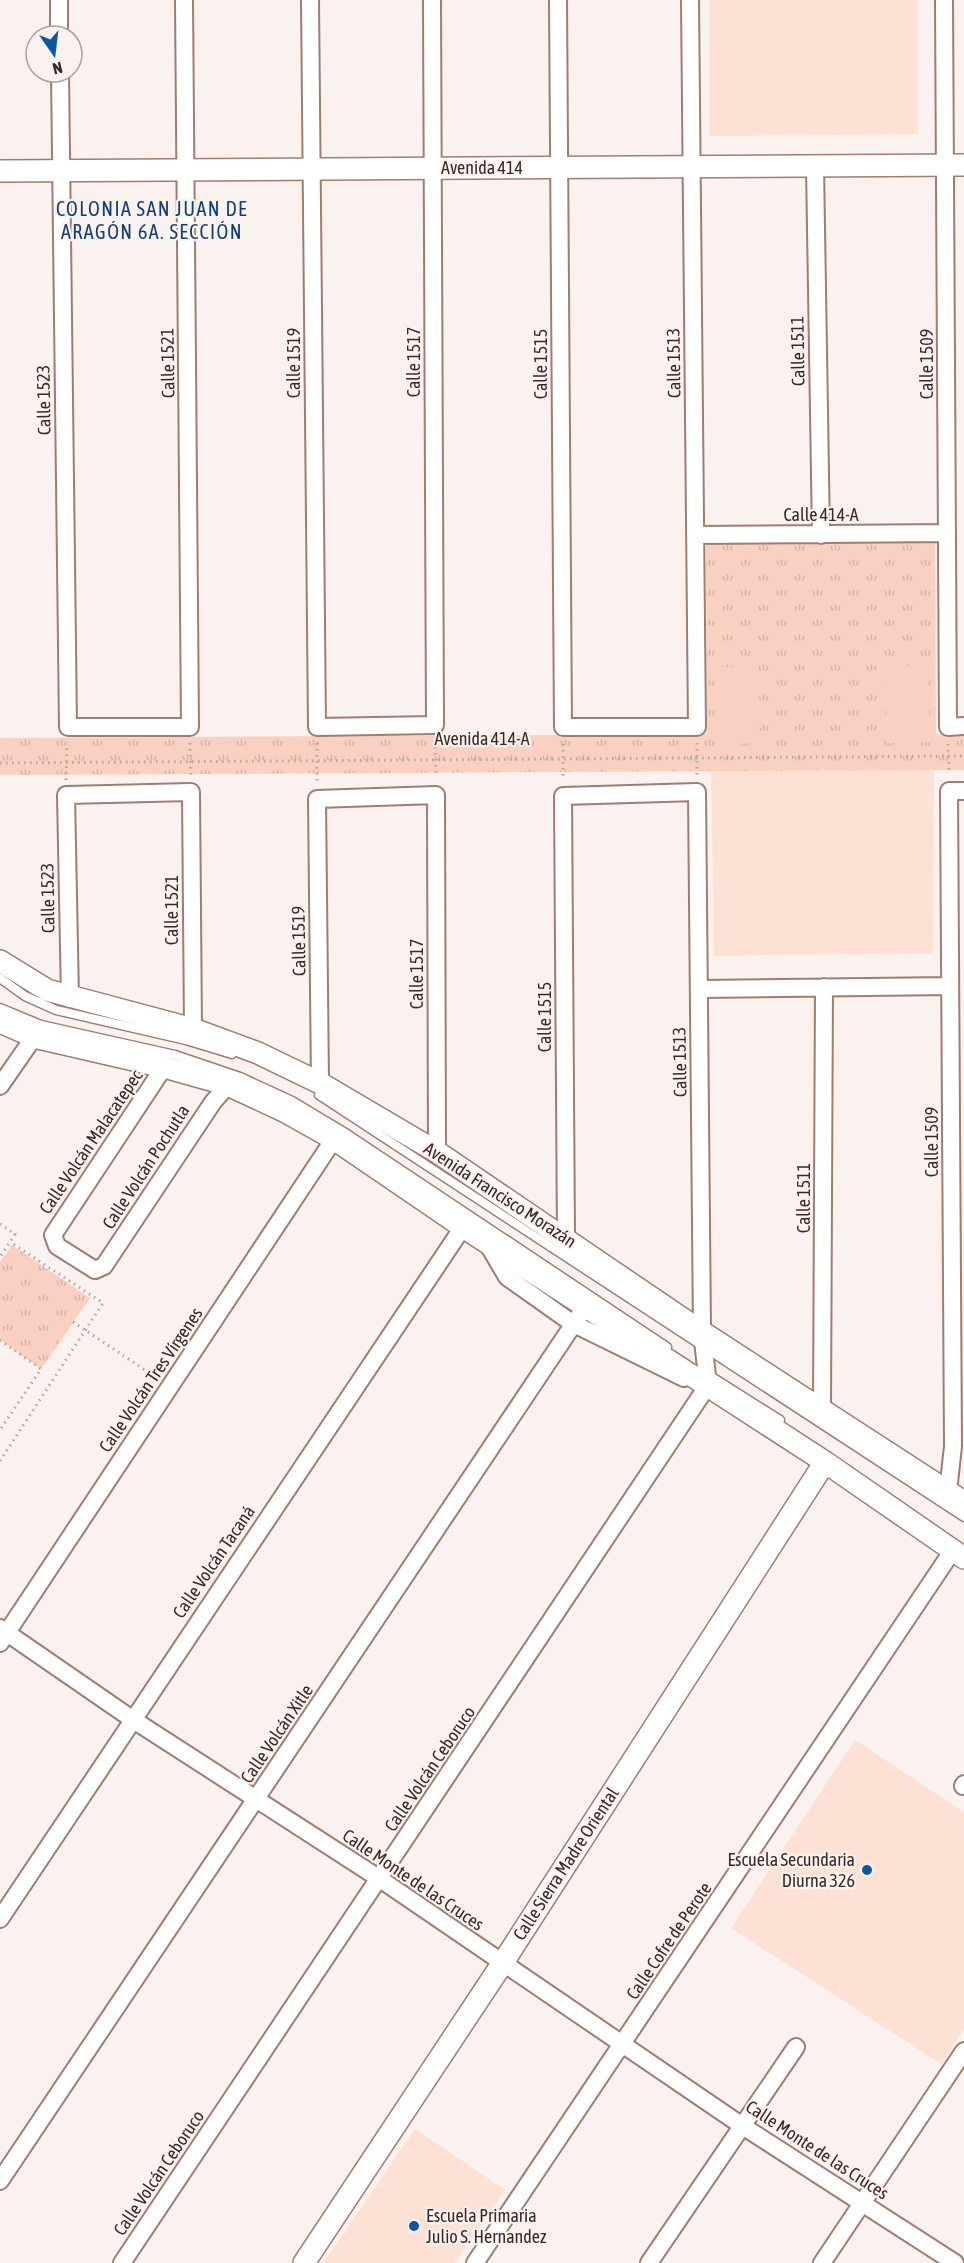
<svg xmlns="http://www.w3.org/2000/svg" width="964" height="2263" font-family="'Asap Condensed',sans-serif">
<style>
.built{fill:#fee1d5}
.park{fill:url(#park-tufts)}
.pitch{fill:#fad1c0}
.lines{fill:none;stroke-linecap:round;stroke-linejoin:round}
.service-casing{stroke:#a07d6e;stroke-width:11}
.minor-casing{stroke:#a07d6e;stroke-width:20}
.tertiary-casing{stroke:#a07d6e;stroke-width:24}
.path{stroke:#b2a7a2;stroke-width:3;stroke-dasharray:1.5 4.5;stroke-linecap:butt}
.service{stroke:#fff;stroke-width:8}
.minor{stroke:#fff;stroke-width:16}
.tertiary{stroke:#fff;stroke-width:21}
.poi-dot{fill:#0857a6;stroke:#faf2ee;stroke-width:2}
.labels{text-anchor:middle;stroke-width:4.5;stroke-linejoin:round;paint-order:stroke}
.street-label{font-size:18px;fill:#382923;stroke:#faf2ee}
.poi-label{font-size:18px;fill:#382923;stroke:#faf2ee;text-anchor:end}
.neighbourhood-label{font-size:20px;letter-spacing:1.5px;fill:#123f72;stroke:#faf2ee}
</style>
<defs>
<pattern id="park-tufts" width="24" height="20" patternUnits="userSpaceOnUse" patternTransform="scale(1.5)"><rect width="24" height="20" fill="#fad1c0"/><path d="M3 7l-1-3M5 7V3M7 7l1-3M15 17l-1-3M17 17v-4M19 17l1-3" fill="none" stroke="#d7b3a5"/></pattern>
</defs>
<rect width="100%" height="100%" fill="#faf2ee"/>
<path class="built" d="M710,0h208v134l-208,2z
M934,770l-1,183 -219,3 -3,-185z
M855,1740l109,72v217l-23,35 -210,-136z
M415,2129l90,61 -50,73h-132z"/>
<path class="park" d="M935,542l1,192h28v36l-964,5v-37l707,-4 -1,-190z
M12,1245l78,53 -49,71 -41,-29v-78z"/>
<path class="pitch" d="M885,666h43l2,76 -44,1z
M715,667h44l1,76 -44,1z"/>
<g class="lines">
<g class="service-casing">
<path id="service" d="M0,978l25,18 31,14 130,30 46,14
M0,1008l41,17 134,30 65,22 52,24 55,33 320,213
M319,1095l645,422
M707,1374l73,46"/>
</g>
<g class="minor-casing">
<path id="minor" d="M59,0v36
M310,0l7,727 118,-2 -3,-725
M558,0l5,727h134l-7,-727
M944,0l4,727 16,-1
M60,72l8,655h122l-6,-727
M815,166l6,369
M695,535l252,-2
M699,989l251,-3
M70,999l-4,-204 125,-3 2,237
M164,1067l-111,168 4,11 38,24 9,-4 109,-164 15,-17
M320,1083l-3,-284 119,-4 1,357
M0,1086l34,-49
M566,1238l-3,-442 134,-4 5,540 6,53
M487,1243l20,34 65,46 112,55
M822,1408l2,-421
M948,1492l5,-46 -4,-655h15
M0,1628l132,91 248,160 361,246 214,138
M0,1643l334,-504
M963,1786l1,-2
M0,1919l463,-692
M0,2181l585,-874
M122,2263l586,-878
M475,2263l478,-713
M649,2263l147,-216
M822,2263l142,-212"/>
</g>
<g class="tertiary-casing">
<path id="tertiary" d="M0,171l964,-6
M0,961l47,29 146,39 65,24 62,30 117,69 265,180 262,170
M0,1022l34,15 130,30 64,18 58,27 48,27 129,88 362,235 139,96
M304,2263l198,-299 323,-502"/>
</g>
<path class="path" d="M435,741l1,36
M190,743l1,33
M317,743v39
M697,743v33
M563,744v35
M948,744l1,29
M0,763l964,-7
M66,780l1,-36
M0,1224l15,10 -15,23
M73,1322l84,56
M0,1340l41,29 -41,61
M0,1461l103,-158 -93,-61"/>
<use href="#service" class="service"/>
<use href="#minor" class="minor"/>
<use href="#tertiary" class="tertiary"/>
</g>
<g class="poi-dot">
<circle cx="867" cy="1870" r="6"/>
<circle cx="414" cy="2226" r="6"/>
</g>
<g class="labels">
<g class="street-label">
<text x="482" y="174">Avenida 414</text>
<text transform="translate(798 351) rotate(-91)" y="6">Calle 1511</text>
<text transform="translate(414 362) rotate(-90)" y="6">Calle 1517</text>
<text transform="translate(168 363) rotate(-91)" y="6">Calle 1521</text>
<text transform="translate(294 363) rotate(-90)" y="6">Calle 1519</text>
<text transform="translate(674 363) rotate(-91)" y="6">Calle 1513</text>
<text transform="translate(541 364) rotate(-90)" y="6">Calle 1515</text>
<text transform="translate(927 364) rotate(-90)" y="6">Calle 1509</text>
<text transform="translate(44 400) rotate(-91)" y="6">Calle 1523</text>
<text x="821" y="521">Calle 414-A</text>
<text x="482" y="745">Avenida 414-A</text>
<text transform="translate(48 898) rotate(-91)" y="6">Calle 1523</text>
<text transform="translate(172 910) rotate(-90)" y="6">Calle 1521</text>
<text transform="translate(299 941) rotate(-91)" y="6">Calle 1519</text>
<text transform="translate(417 974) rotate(-90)" y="6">Calle 1517</text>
<text transform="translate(545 1017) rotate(-90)" y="6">Calle 1515</text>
<text transform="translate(680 1062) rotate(-91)" y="6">Calle 1513</text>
<text transform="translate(91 1142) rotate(-56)" y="6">Calle Volcán Malacatepec</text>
<text transform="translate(932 1142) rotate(-90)" y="6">Calle 1509</text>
<text transform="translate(146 1167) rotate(-57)" y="6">Calle Volcán Pochutla</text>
<text transform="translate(500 1195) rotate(33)" y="6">Avenida Francisco Morazán</text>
<text transform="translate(804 1198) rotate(-90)" y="6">Calle 1511</text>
<text transform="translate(151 1380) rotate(-56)" y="6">Calle Volcán Tres Vírgenes</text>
<text transform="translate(214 1562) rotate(-56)" y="6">Calle Volcán Tacaná</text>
<text transform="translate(277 1734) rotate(-56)" y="6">Calle Volcán Xitle</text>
<text transform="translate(430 1769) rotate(-56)" y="6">Calle Volcán Ceboruco</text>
<text transform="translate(566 1864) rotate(-57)" y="6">Calle Sierra Madre Oriental</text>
<text transform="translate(413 1880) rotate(34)" y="6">Calle Monte de las Cruces</text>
<text transform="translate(669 1941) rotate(-56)" y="6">Calle Cofre de Perote</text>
<text transform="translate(817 2150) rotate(33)" y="6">Calle Monte de las Cruces</text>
<text transform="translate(159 2173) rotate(-56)" y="6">Calle Volcán Ceboruco</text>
</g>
<g class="poi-label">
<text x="855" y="1866">Escuela Secundaria<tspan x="855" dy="21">Diurna 326</tspan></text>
<text x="426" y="2222" text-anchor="start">Escuela Primaria<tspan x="426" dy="21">Julio S. Hernandez</tspan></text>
</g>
<g class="neighbourhood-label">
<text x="152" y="216">COLONIA SAN JUAN DE<tspan x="152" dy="23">ARAGÓN 6A. SECCIÓN</tspan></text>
</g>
</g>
<g transform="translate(54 54) rotate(166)"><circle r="28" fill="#faf2ee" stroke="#aca29d" stroke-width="1.5"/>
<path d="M0-4.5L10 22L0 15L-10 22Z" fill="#0857a6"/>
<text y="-9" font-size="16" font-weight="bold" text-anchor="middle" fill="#382923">N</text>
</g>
</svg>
